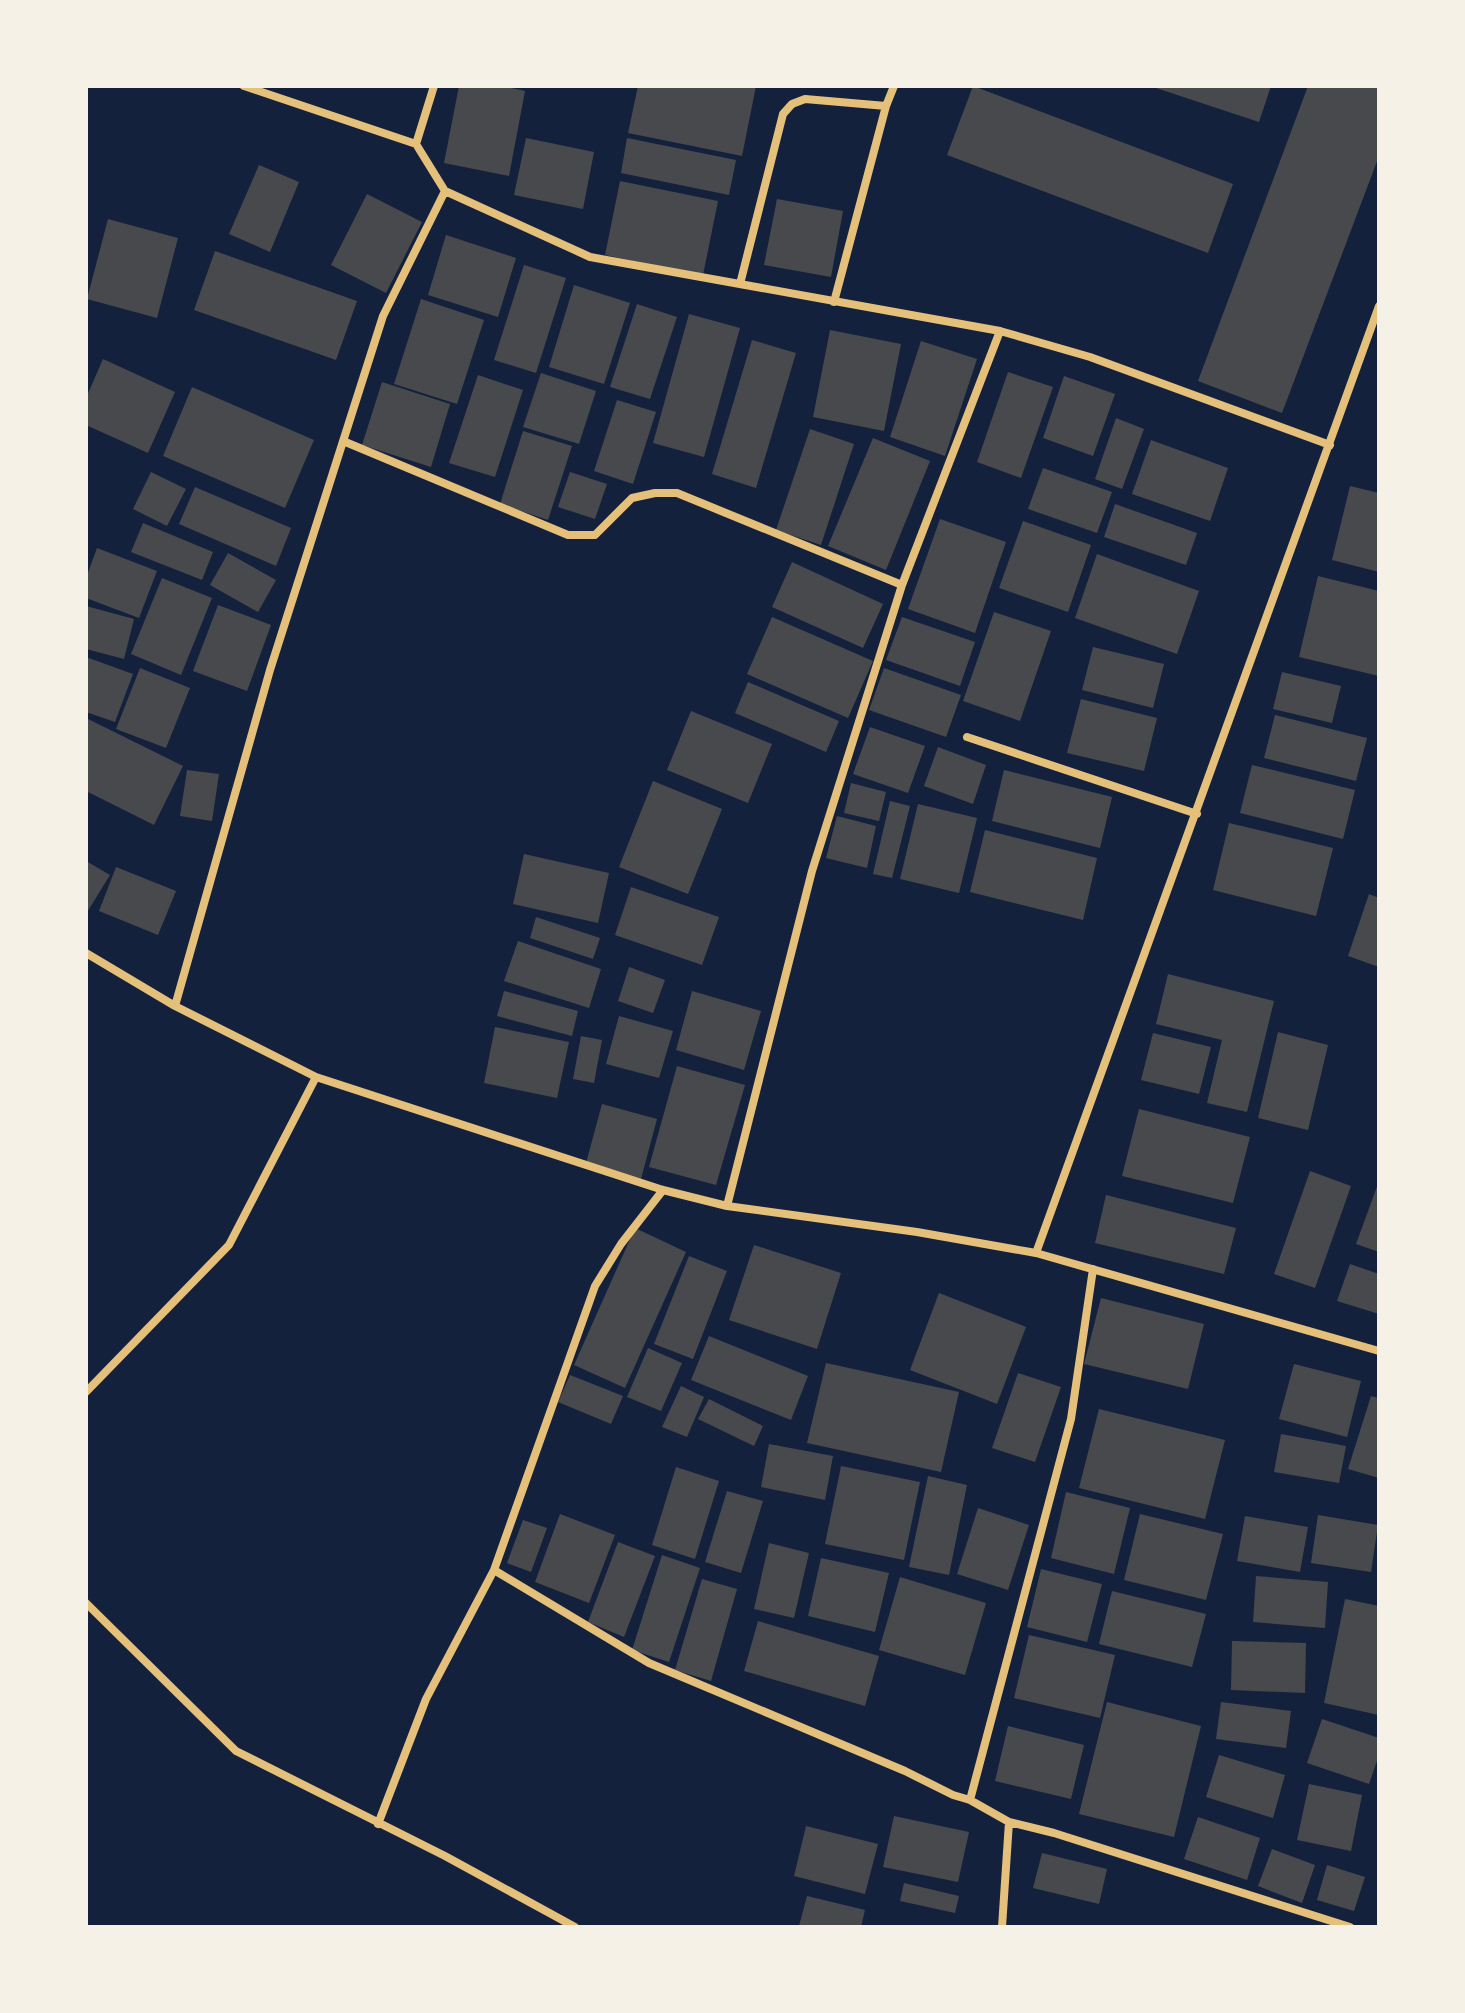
<svg xmlns="http://www.w3.org/2000/svg" width="1465" height="2013" font-family="Cabin,sans-serif">
<style>
.building{fill:#48494c}
.lines{fill:none;stroke-linecap:round;stroke-linejoin:round}
.minor{stroke:#e5c07b;stroke-width:8}
</style>
<rect width="100%" height="100%" fill="#14213d"/>
<path class="building" d="M459,86h43l23,5 -16,85 -65,-13z
M638,86h118l-14,70 -114,-23z
M973,86l260,98 -25,69 -261,-98z
M1150,86h121l-12,36z
M1308,86h71v70l-97,257 -84,-32z
M526,138l68,14 -11,57 -69,-14z
M627,138l109,22 -7,35 -108,-22z
M259,165l40,17 -29,70 -41,-18z
M620,181l98,20 -15,74 -98,-20z
M367,194l55,28 -36,71 -55,-28z
M777,199l66,12 -12,66 -67,-12z
M108,219l70,19 -21,80 -70,-19z
M446,235l70,23 -18,59 -70,-22z
M215,251l142,50 -21,59 -142,-50z
M524,265l42,13 -30,95 -42,-13z
M574,285l56,18 -26,81 -55,-17z
M421,299l63,21 -27,84 -63,-20z
M637,304l40,13 -27,82 -40,-12z
M689,314l51,14 -36,129 -51,-14z
M830,330l71,14 -17,87 -71,-14z
M752,340l44,13 -40,135 -44,-14z
M921,341l56,18 -32,97 -55,-19z
M103,359l72,33 -27,61 -62,-28v-27z
M1008,372l45,15 -32,91 -44,-16z
M541,373l55,18 -17,53 -56,-17z
M478,375l45,15 -28,87 -46,-14z
M1064,376l51,18 -22,62 -50,-18z
M382,382l68,22 -19,63 -69,-22z
M192,387l122,53 -29,68 -122,-52z
M617,400l39,12 -23,72 -39,-13z
M1116,418l28,11 -22,60 -27,-10z
M810,429l44,15 -33,101 -45,-15z
M523,431l49,15 -24,74 -48,-16z
M873,438l57,23 -44,109 -58,-24z
M1151,440l77,28 -18,53 -78,-27z
M1043,468l69,24 -15,41 -69,-24z
M151,472l35,17 -19,37 -34,-17z
M570,472l37,12 -12,35 -37,-12z
M1350,486l29,7v79l-47,-12z
M195,487l96,41 -15,38 -97,-42z
M1115,504l82,29 -11,32 -82,-28z
M940,519l66,23 -31,91 -67,-24z
M1023,521l68,24 -23,67 -69,-24z
M143,523l70,29 -11,28 -71,-28z
M97,548l60,23 -18,47 -53,-20v-20z
M228,553l48,27 -18,32 -48,-27z
M1097,554l102,37 -22,63 -102,-36z
M792,562l91,42 -20,44 -91,-41z
M1318,576l61,15v85l-80,-19z
M162,578l50,20 -31,77 -50,-21z
M218,605l53,20 -24,66 -54,-20z
M86,606l48,13 -10,40 -38,-10z
M994,612l57,19 -31,90 -57,-20z
M772,617l101,44 -25,57 -101,-44z
M902,617l73,25 -15,44 -74,-26z
M1093,647l71,17 -11,44 -71,-18z
M86,657l47,17 -18,48 -29,-10z
M140,668l50,20 -24,60 -50,-19z
M884,668l77,27 -15,42 -77,-27z
M1282,672l59,14 -9,37 -59,-14z
M748,682l91,39 -13,31 -91,-39z
M1081,699l76,19 -13,53 -77,-18z
M691,711l81,33 -24,59 -81,-33z
M1275,715l92,23 -11,43 -92,-23z
M86,718l97,48 -29,59 -68,-34z
M870,727l55,19 -17,47 -55,-19z
M938,747l48,18 -13,39 -49,-18z
M1252,765l103,25 -12,49 -103,-26z
M187,770l32,4 -7,47 -32,-5z
M1004,770l108,27 -12,51 -108,-27z
M653,781l69,28 -34,85 -69,-27z
M851,783l35,9 -7,29 -35,-8z
M890,801l20,5 -18,72 -19,-4z
M918,804l59,14 -18,75 -59,-14z
M837,816l39,10 -9,42 -41,-10z
M1229,823l104,25 -17,68 -103,-26z
M985,830l112,28 -14,62 -113,-28z
M524,854l85,19 -11,50 -85,-19z
M86,861l24,14 -24,39z
M116,867l60,24 -18,44 -59,-24z
M631,887l88,30 -17,48 -87,-30z
M1369,894l10,4v69l-31,-11z
M536,917l64,21 -7,21 -63,-21z
M518,941l83,28 -12,39 -85,-27z
M629,967l36,13 -12,33 -35,-12z
M1168,974l106,27 -27,111 -40,-9 15,-63 -66,-16z
M504,991l74,20 -6,25 -75,-20z
M692,991l69,20 -17,59 -68,-20z
M619,1016l54,15 -14,47 -53,-14z
M495,1027l74,15 -12,56 -73,-15z
M1278,1032l50,13 -20,85 -50,-12z
M1153,1033l58,14 -12,47 -58,-14z
M581,1036l21,4 -8,43 -21,-4z
M677,1066l68,19 -29,100 -67,-18z
M602,1104l55,15 -16,60 -55,-16z
M1139,1109l111,28 -17,66 -111,-27z
M1310,1171l41,15 -36,102 -41,-14z
M1379,1181v71l-23,-8z
M1106,1195l130,33 -12,46 -129,-31z
M635,1228l51,24 -61,136 -51,-23z
M754,1245l87,28 -24,76 -88,-29z
M689,1256l38,15 -34,88 -39,-15z
M1350,1264l29,10v40l-42,-13z
M939,1293l87,34 -29,77 -87,-34z
M1101,1298l103,26 -16,65 -104,-25z
M709,1336l99,40 -17,44 -100,-40z
M648,1348l34,15 -21,48 -34,-14z
M826,1363l133,29 -18,80 -134,-29z
M1294,1364l67,17 -14,56 -68,-18z
M1018,1373l43,14 -26,75 -43,-14z
M570,1375l53,21 -12,28 -53,-22z
M681,1386l23,11 -17,40 -25,-10z
M1371,1396l8,2v80l-31,-9z
M709,1399l54,27 -9,20 -56,-27z
M1099,1409l126,31 -20,79 -126,-31z
M1281,1434l65,12 -7,37 -65,-11z
M769,1444l64,12 -8,44 -64,-13z
M841,1466l79,16 -16,78 -79,-16z
M676,1467l43,14 -24,78 -43,-14z
M928,1476l39,9 -18,90 -40,-8z
M727,1491l36,10 -22,72 -36,-11z
M1066,1492l64,16 -16,66 -63,-16z
M978,1508l51,17 -21,65 -51,-16z
M560,1514l55,21 -26,68 -54,-21z
M1140,1514l83,20 -17,66 -82,-20z
M1318,1515l60,10 -7,47 -60,-9z
M1245,1516l63,11 -8,45 -63,-11z
M523,1520l24,8 -16,44 -24,-9z
M618,1542l37,14 -31,81 -36,-15z
M769,1543l40,10 -15,65 -40,-9z
M662,1555l38,13 -31,94 -37,-12z
M821,1558l68,15 -14,59 -67,-16z
M1041,1569l61,15 -15,58 -60,-15z
M1256,1576l72,6 -3,46 -72,-6z
M900,1577l86,26 -21,72 -86,-25z
M702,1579l35,10 -26,92 -36,-11z
M1112,1591l94,23 -14,53 -93,-23z
M1345,1599l34,7v109l-55,-12z
M758,1621l121,35 -14,50 -121,-35z
M1029,1635l86,20 -15,63 -86,-20z
M1232,1641l74,2 -1,50 -74,-3z
M1107,1702l94,24 -27,111 -95,-23z
M1221,1702l70,9 -5,37 -70,-9z
M1322,1719l57,19v17l-10,29 -62,-21z
M1008,1726l76,19 -13,54 -76,-18z
M1219,1755l66,20 -12,43 -67,-21z
M1309,1784l53,11 -11,56 -54,-11z
M894,1816l75,16 -11,50 -75,-15z
M1198,1817l62,21 -13,42 -63,-21z
M806,1826l72,18 -13,50 -71,-18z
M1272,1849l43,16 -13,38 -44,-17z
M1042,1853l65,16 -8,35 -66,-16z
M1327,1865l38,12 -11,34 -37,-11z
M904,1883l55,13 -4,17 -55,-12z
M807,1896l58,14 -4,17 -62,-1z"/>
<g class="lines">
<path class="minor" d="M244,86l172,58
M434,86l-18,58 29,47 145,66 410,74
M740,284l43,-170 9,-10 13,-5 81,7
M834,302l52,-196 8,-20
M343,441l225,94h27l37,-37 23,-5h22l225,92
M967,737l230,77
M86,953l89,53 141,71 347,113 64,16 190,26 119,21 343,98
M175,1006l95,-336 113,-354 62,-125
M727,1206l85,-335 90,-286 98,-254 90,26 240,88
M1036,1253l343,-947
M86,1392l143,-147 87,-168
M494,1570l155,93 256,108 48,24 17,5
M86,1603l150,148 209,105 130,71
M1009,1822l45,11 296,94
M378,1824l48,-125 68,-129 101,-284 26,-42 42,-54
M1002,1927l7,-105 -39,-22 101,-381 22,-150"/>
</g>
<rect width="1465" height="2013" fill="none" stroke="#f6f1e7" stroke-width="176"/>
</svg>
